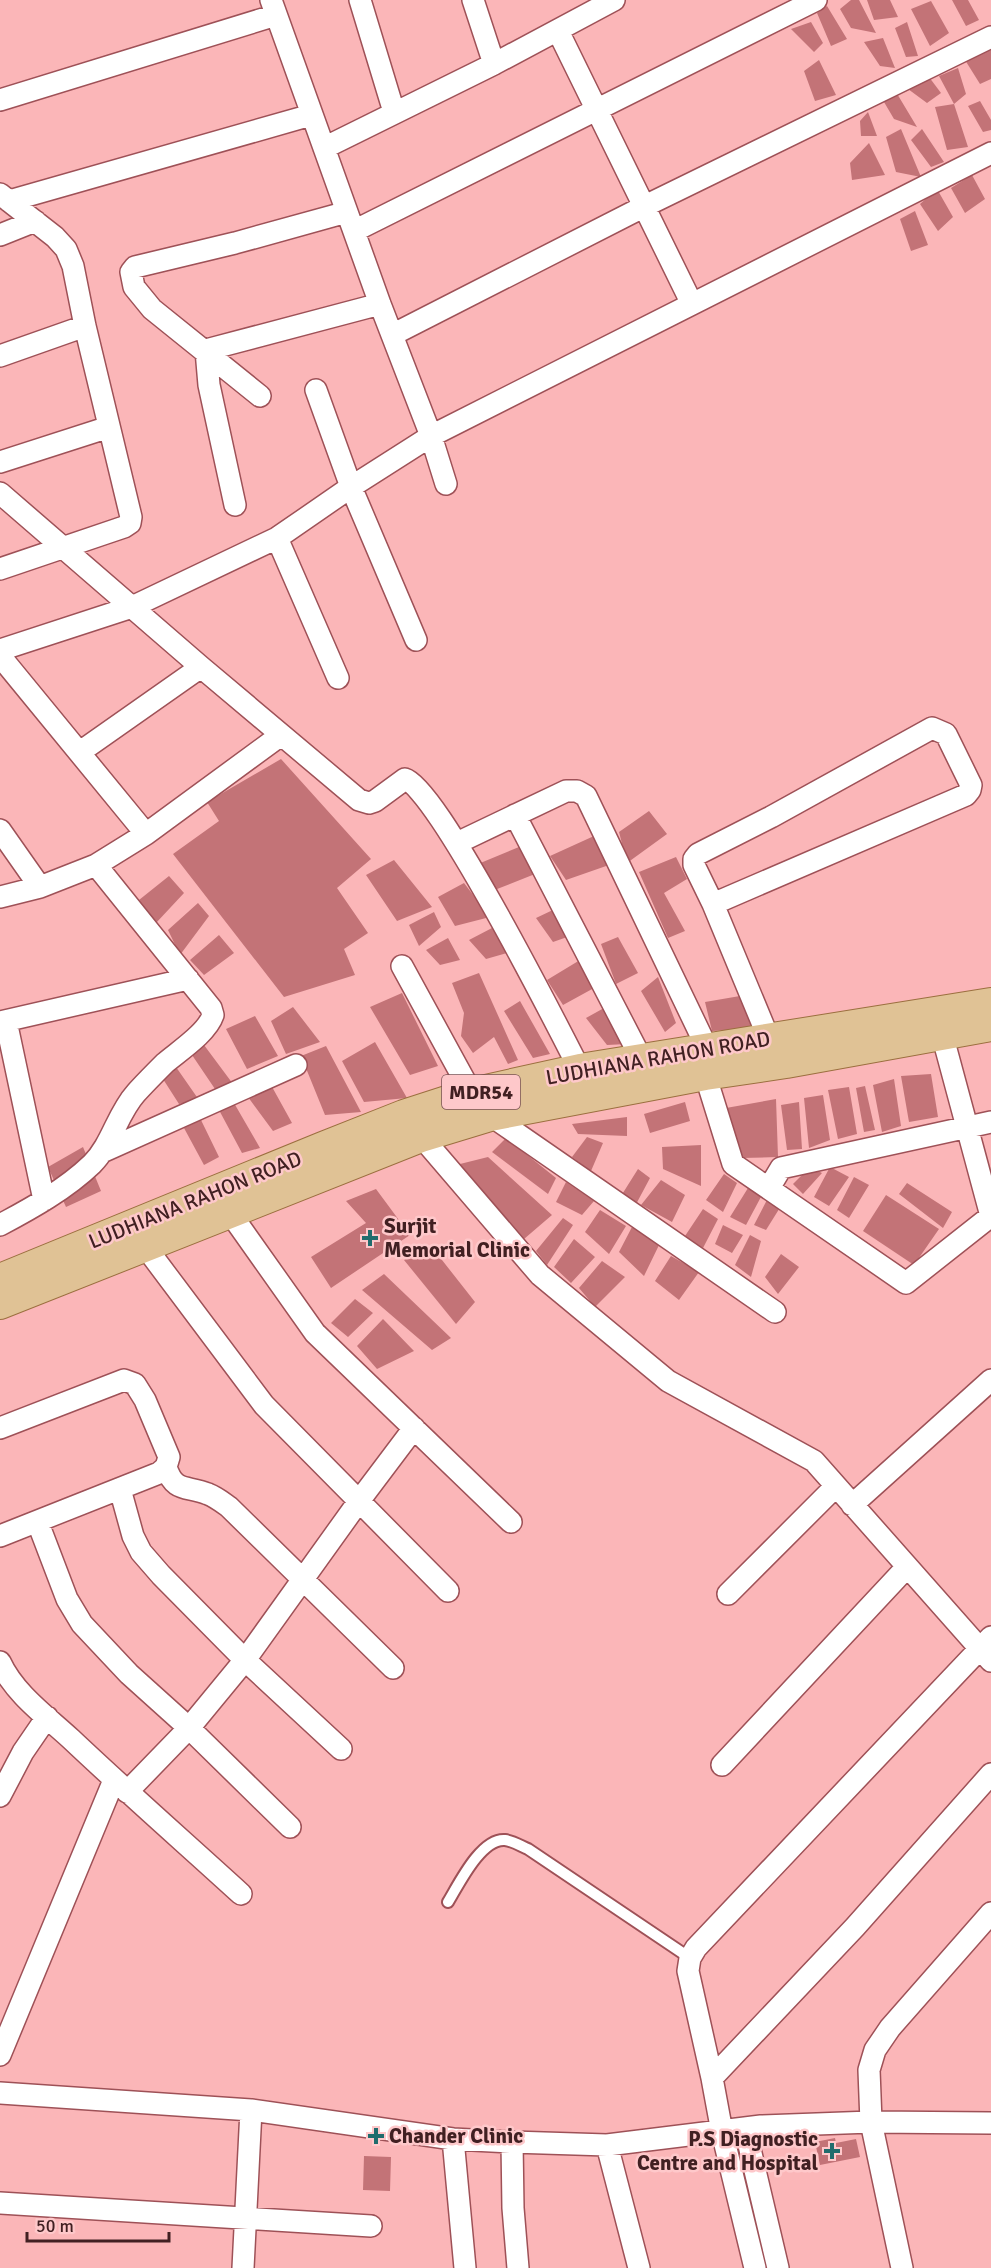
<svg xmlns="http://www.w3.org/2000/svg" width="991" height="2268" font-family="Signika,sans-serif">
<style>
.building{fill:#c37377}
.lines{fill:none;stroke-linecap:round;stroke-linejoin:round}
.lane-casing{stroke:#9e5157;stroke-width:14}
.street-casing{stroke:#9e5157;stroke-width:24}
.primary-casing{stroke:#9b6f3f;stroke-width:34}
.lane{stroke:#fff;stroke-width:10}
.street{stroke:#fff;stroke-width:21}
.primary{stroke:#e0c295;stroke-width:32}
.poi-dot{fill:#206c6d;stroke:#fec8ca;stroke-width:2}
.labels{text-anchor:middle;stroke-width:5;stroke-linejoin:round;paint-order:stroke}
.shield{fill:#fec8ca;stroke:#7a5254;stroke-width:1.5}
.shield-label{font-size:20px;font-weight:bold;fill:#412022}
.street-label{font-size:21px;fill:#412022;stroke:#fec8ca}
.poi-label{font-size:21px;font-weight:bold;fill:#412022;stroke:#fec8ca;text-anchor:start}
</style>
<rect width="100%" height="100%" fill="#fbb6b8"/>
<path class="building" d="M851,0h8l17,33 -25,-5 -11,-19z
M867,0h23l8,17 -24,3z
M952,0h16l11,20 -13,6z
M931,1l18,32 -19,13 -19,-37z
M827,6l20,33 -16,7 -14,-33z
M811,22l12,21 -9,9 -23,-23z
M907,22l11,34 -12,1 -11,-29z
M883,38l12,30 -15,-2 -16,-24z
M991,45v34l-11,5 -15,-24z
M819,60l17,35 -21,6 -11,-30z
M958,68l8,26 -12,10 14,43 -21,3 -12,-43 19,-3 -15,-28z
M929,77l12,16 -14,10 -19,-14z
M896,92l21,35 -23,-8 -10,-17z
M980,101l11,19v10l-8,2 -15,-26z
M868,112l9,24h-16l-1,-15z
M901,129l20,48 -25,-5 -10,-35z
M922,129l22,33 -13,5 -20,-27z
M869,143l16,32 -33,5 -2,-17z
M972,175l13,24 -20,14 -14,-25z
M937,189l16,28 -15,14 -18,-27z
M915,211l13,34 -17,6 -11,-32z
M281,759l90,100 -34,29 31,45 -24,16 11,26 -71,22 -111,-143 46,-33 -12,-19z
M649,811l18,23 -40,29 -8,-31z
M594,836l15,29 -43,15 -16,-24z
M519,847l16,27 -43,17 -14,-27z
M676,857l11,22 -23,14 21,38 -17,7 -29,-66z
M394,860l38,47 -35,14 -31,-46z
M169,876l15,17 -28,30 -17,-23z
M464,883l26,34 -35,9 -17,-29z
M198,903l11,13 -29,39 -12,-25z
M555,909l15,27 -17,6 -17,-24z
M434,912l7,15 -22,19 -10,-21z
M492,928l15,25 -21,6 -17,-19z
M219,935l15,18 -30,22 -14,-15z
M618,937l20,36 -22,11 -15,-40z
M448,938l12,22 -20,5 -14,-15z
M580,960l14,28 -31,17 -16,-25z
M479,973l39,87 -10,4 -14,-27 -21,16 -12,-17 3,-23 -12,-30z
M658,977l18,46 -11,9 -24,-41z
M402,993l36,73 -28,9 -40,-68z
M740,996l12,33 -40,2 -7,-29z
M520,1001l30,53 -17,4 -29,-47z
M293,1007l27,35 -34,12 -15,-33z
M604,1008l23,36 -20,1 -21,-27z
M255,1016l23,40 -31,13 -21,-40z
M375,1042l32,56 -43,4 -22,-41z
M204,1045l29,39 -18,5 -23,-34z
M326,1046l35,66 -36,3 -24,-59z
M176,1067l23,33 -20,4 -16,-25z
M931,1074l7,43 -29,5 -8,-46z
M894,1079l7,47 -19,6 -9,-47z
M271,1085l21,38 -19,8 -25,-34z
M865,1086l10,44 -11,2 -8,-44z
M849,1087l8,47 -19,5 -10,-49z
M823,1095l7,45 -21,8 -5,-50z
M776,1099l2,58 -37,1 -15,-50z
M685,1102l5,19 -40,12 -6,-19z
M799,1102l3,47 -15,1 -6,-45z
M234,1103l26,45 -18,5 -23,-43z
M627,1117v19l-49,-2 -6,-10z
M201,1120l18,37 -15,8 -20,-37z
M587,1137l16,6 -12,28 -19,-14z
M506,1138l50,40 -8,16 -56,-42z
M701,1145v41l-38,-17 -1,-22z
M83,1147l18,44 -35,16 -18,-40z
M488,1157l64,58 -28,24 -64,-75z
M810,1167l12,6 -19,21 -10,-10z
M830,1167l19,10 -20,29 -15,-9z
M638,1169l12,9 -16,30 -13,-12z
M724,1174l13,9 -14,29 -17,-12z
M854,1177l15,8 -20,33 -12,-8z
M661,1180l24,15 -13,27 -31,-17z
M566,1182l28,19 -12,14 -26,-13z
M907,1183l45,29 -9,16 -44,-34z
M748,1188l14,7 -16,30 -16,-8z
M376,1189l34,46 -79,53 -20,-31 55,-34 -20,-22z
M886,1195l53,34 -25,36 -51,-34z
M768,1198l13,8 -15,24 -12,-5z
M703,1209l15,10 -15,29 -18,-12z
M600,1210l26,16 -17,28 -24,-22z
M563,1218l10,7 -26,40 -11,-14z
M723,1225l20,10 -11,18 -17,-9z
M632,1227l28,16 -16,33 -25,-24z
M750,1235l11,6 -10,36 -16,-12z
M574,1239l21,18 -24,26 -17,-16z
M431,1246l44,56 -19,22 -52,-64z
M781,1254l18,13 -21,27 -13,-17z
M671,1256l28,16 -20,28 -24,-19z
M602,1261l23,16 -30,30 -16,-19z
M384,1274l67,64 -19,12 -70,-60z
M355,1299l18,14 -25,24 -17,-14z
M383,1319l31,32 -37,18 -20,-23z
M835,2138l1,5 20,-4 4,18 -40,8 -5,-23z
M364,2156l27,1 -1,34 -27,-1z"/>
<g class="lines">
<g class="lane-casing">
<path id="lane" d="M448,1902c11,-18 33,-64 57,-62 8,1 16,6 23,9l162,109"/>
</g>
<g class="street-casing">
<path id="street" d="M271,0l109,304 51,132 15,48
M360,0l34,112
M473,0l21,64
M558,31l134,273
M0,100l276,-85
M324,148l170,-84 120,-64
M0,194l55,43 11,12 7,17 12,60 46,191 -1,6 -6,4 -124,42
M9,201l302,-86
M354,231l462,-231
M0,235l35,-14
M392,335l253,-129 346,-169
M0,356l85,-30
M316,390l35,97 65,153
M260,396l-108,-87 -18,-22 -3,-15 4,-5 100,-24 112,-31
M0,462l109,-35
M0,493l201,174 158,133 10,3 6,-2 30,-22c32,9 153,248 175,291
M235,505l-26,-120 -3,-35 174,-46
M277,538l61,140
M0,650l132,-43 145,-69 74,-51 80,-51 560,-283
M0,656l146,178 -50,31 -56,22 -40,10
M80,752l121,-85
M515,815l127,245
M0,830l40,57
M146,834l135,-99
M457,843l109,-52h11l9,5 122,254
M713,904l253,-109 4,-5 1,-5 -25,-51 -14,-6 -161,89 -73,37 -4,5v6l19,39 56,135
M402,966l70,128
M6,1021l38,179
M0,1022l188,-43
M705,1074l28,90 173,119 85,-67 -52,-193
M490,1115l285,197
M413,1127l127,148 128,106 146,80 177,200
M102,1152l194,-87
M769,1188l12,-20 210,-46
M223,1203l92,130 196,189
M0,1225c32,-17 66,-36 92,-61 20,-20 25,-50 44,-71 9,-10 19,-20 29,-30 14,-12 42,-30 48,-48l-2,-7 -115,-143
M144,1245l120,160 184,186
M0,1428l124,-48 11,4 10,16 24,57 -3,10 -7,6 -159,63
M166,1467c9,27 21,18 42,27 8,3 14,8 21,13l164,161
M120,1489l13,47 8,16 20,23 84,85 96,89
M852,1505l139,-125
M38,1523l29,76 15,25 47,50 60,54 101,99
M728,1594l108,-108
M0,1662c14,31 46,54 71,77 56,53 113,103 170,155
M722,1765l185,-198
M127,1792l62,-64 56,-68 114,-159 55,-73
M0,1796l23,-44 24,-35
M0,2055l114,-275
M712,2078l143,-151 136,-153
M0,2093l251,17 202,29 59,3 95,3 154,-19 110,-4 120,1
M745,2128l33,140
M453,2139l12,129
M512,2142l1,66 5,60
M607,2145l32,123
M0,2203l371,23
M243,2268l8,-158
M755,2268l-33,-136 -10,-54 -24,-107 2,-13 6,-10 295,-311
M902,2268l-31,-146 -2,-52 6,-20 15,-22 101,-115"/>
</g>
<g class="primary-casing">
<path id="primary" d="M0,1280l323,-132 81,-32 68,-22 108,-24 411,-66
M0,1303l421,-167 69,-21 215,-41 81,-12 205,-37"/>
</g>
<use href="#lane" class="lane"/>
<use href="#street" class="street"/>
<use href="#primary" class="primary"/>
</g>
<g class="poi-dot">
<path d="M367 1229h6v6h6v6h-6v6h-6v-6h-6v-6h6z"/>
<path d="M373 2127h6v6h6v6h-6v6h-6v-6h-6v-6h6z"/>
<path d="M829 2142h6v6h6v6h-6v6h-6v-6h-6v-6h6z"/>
</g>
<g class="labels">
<rect class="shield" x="442" y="1075" width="78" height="34" rx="4.5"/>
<g class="shield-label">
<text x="481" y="1099">MDR54</text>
</g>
<g class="street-label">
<text transform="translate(658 1058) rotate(-10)" y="7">LUDHIANA RAHON ROAD</text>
<text transform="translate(195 1200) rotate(-22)" y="7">LUDHIANA RAHON ROAD</text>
</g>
<g class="poi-label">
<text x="384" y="1233">Surjit<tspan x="384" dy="24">Memorial Clinic</tspan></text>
<text x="389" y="2143">Chander Clinic</text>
<text x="818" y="2146" text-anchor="end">P.S Diagnostic<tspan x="818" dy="24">Centre and Hospital</tspan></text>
</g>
</g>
<path d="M27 2232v9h142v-9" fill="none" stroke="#412022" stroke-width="3"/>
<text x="36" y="2232" font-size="18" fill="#412022" stroke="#fec8ca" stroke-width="4.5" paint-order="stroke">50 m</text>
</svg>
